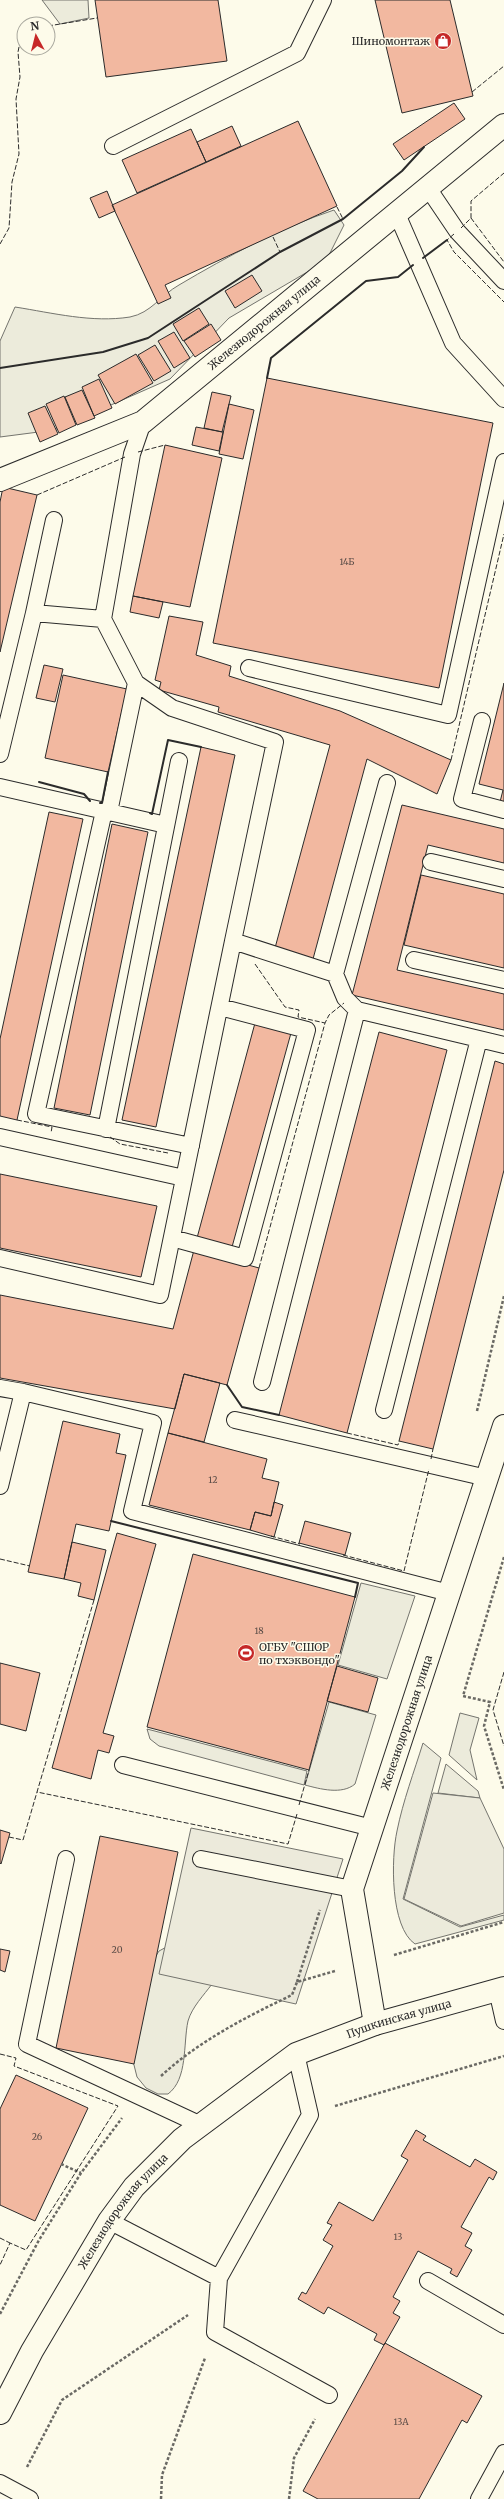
<svg xmlns="http://www.w3.org/2000/svg" width="504" height="2499" font-family="Merriweather,serif">
<style>
.green{fill:#ecebdb;stroke:#74746e}
.parking{fill:#eceadb;stroke:#74746e}
.building{fill:#f2b8a0;stroke:#2b2b2b}
.lines{fill:none;stroke-linecap:round;stroke-linejoin:round}
.service-casing{stroke:#2b2b2b;stroke-width:18}
.minor-casing{stroke:#2b2b2b;stroke-width:24}
.path{stroke:#6a6964;stroke-width:2.5;stroke-dasharray:3 2;stroke-linecap:butt}
.service{stroke:#fdfbea;stroke-width:16}
.minor{stroke:#fdfbea;stroke-width:22}
.fence{stroke:#2b2b2b;stroke-width:1;stroke-dasharray:5 2;stroke-linecap:butt}
.wall{stroke:#2b2b2b;stroke-width:2}
.labels{text-anchor:middle;stroke-width:3;stroke-linejoin:round;paint-order:stroke}
.number-label{font-size:9px;fill:#5d4e48}
.poi-label{font-size:11px;fill:#2b2b2b;stroke:#fdfbea;text-anchor:end}
.street-label{font-size:11px;fill:#2b2b2b;stroke:#fdfbea}
</style>
<rect width="100%" height="100%" fill="#fdfbea"/>
<path class="green" d="M42,0h46l1,18 -29,6z
M334,210l10,15 -18,36 -97,57 -59,61 -116,51 -54,7v-96l15,-34c38,6 77,16 115,10 21,-4 31,-22 49,-32 49,-29 101,-57 155,-75z
M361,1583l54,13 -28,83 -49,-14z
M329,1702l47,13 -21,69c-13,11 -35,5 -50,1z
M460,1713l19,5 -9,32 7,30 -28,-25z
M147,1729l160,42 -3,14 -145,-39 -9,-7z
M423,1743l18,15 -38,141 57,28 44,-12v5l-89,24c-25,-17 -24,-86 -18,-113 6,-30 17,-59 26,-88z
M446,1764l32,27 2,7 -42,-5z
M174,1943l38,41c-8,11 -20,23 -24,37 -5,23 0,58 -20,73h-10l-12,-6 -9,-11 -6,-24 23,-94 5,-8z"/>
<path class="parking" d="M433,1793l47,5 24,51v64l-43,13 -57,-27z
M191,1828l152,31 -47,145 -137,-30z"/>
<path class="building" d="M95,0h123l9,61 -121,16z
M375,0h75l23,96 -71,17z
M454,103l11,16 -61,41 -11,-16z
M298,121l39,85 -172,79 6,13 -13,6 -46,-99z
M232,126l9,20 -35,16 -9,-20z
M191,129l15,33 -69,31 -15,-33z
M107,191l8,20 -16,7 -9,-20z
M252,275l10,16 -27,17 -10,-17z
M199,308l10,16 -26,17 -10,-17z
M211,324l10,16 -26,17 -11,-16z
M174,332l16,26 -16,10 -16,-27z
M155,345l16,26 -17,10 -16,-26z
M136,354l17,29 -38,21 -17,-29z
M267,378l226,45 -54,265 -226,-45z
M99,379l13,29 -18,8 -12,-29z
M82,390l13,28 -18,7 -12,-28z
M212,392l19,4 -9,36 -18,-4z
M64,396l12,29 -17,8 -13,-29z
M229,404l25,6 -11,49 -24,-5z
M45,406l13,28 -18,8 -12,-29z
M196,427l27,5 -4,19 -27,-6z
M165,445l57,13 -32,149 -57,-11z
M3,487l34,8 -37,157v-150z
M133,596l30,6 -4,16 -29,-6z
M169,616l34,6 -7,33 35,11 -2,10 111,35 111,49 -14,34 -70,-35 -54,200 -38,-11 55,-203 -112,-33 1,-5 -60,-17 2,-8 -6,-2z
M44,665l19,4 -8,33 -19,-4z
M63,675l64,14 -19,83 -63,-14z
M504,683v124l-5,-1 4,-16 -24,-6z
M201,747l34,8 -79,372 -34,-7z
M402,805l102,24v34l-76,-18 -31,125 107,24v36l-152,-35z
M49,812l34,7 -66,301 -17,-4v-77z
M112,824l36,8 -58,283 -36,-7z
M421,875l83,19v74l-100,-23z
M255,1023l36,10 -59,214 -35,-9z
M379,1032l68,18 -100,383 -68,-18z
M495,1061l9,3v106l-71,279 -34,-8z
M0,1174l157,32 -16,71 -141,-29z
M194,1250l65,18 -32,117 -43,-11 -9,35 -175,-31v-83l173,34z
M184,1374l36,9 -16,59 -36,-9z
M63,1421l57,13 -4,19 10,2 -17,76 -33,-7 -12,55 -36,-7z
M168,1433l99,26 -5,19 17,4 -8,34 -16,-4 -5,18 -101,-25z
M274,1502l9,3 -9,32 -24,-7 5,-18 16,4z
M305,1521l46,12 -6,22 -46,-12z
M117,1533l39,11 -53,189 11,3 -5,17 -11,-3 -7,29 -39,-11z
M72,1542l34,8 -12,50 -16,-4 3,-13 -17,-4z
M193,1554l162,43 -46,173 -162,-43z
M0,1663l40,10 -14,58 -26,-7z
M337,1666l41,12 -10,34 -41,-11z
M0,1830l10,3 -9,31 -1,-1z
M100,1836l78,16 -44,212 -78,-16z
M0,1949l10,2 -5,21 -5,-2z
M16,2075l72,33 -53,113 -35,-16v-96z
M416,2130l10,6 -3,4 47,27 5,-8 22,13 -4,8 -4,-3 -28,50 11,6 -7,13 7,4 -15,27 -7,-4 2,-4 -34,-18 -25,46 7,4 -7,12 7,4 -16,28 -10,-5 3,-6 -49,-27 -4,7 -26,-15 4,-7 4,2 27,-48 -10,-6 9,-15 -5,-2 12,-21 34,19 35,-61 -7,-4z
M385,2343l97,53 -15,27 -5,-3 -43,79h-101l-15,-8z"/>
<g class="lines">
<g class="service-casing">
<path id="service" d="M113,146l184,-93 26,-53
M428,188l29,43 47,50
M397,214l56,129 51,56
M143,422l-11,32 -29,165 33,64 36,25 103,34 -42,199 102,33 10,24 12,12 122,29 -95,371
M34,613l20,-93
M249,668l199,47 56,-253
M482,721l-20,78 42,11
M0,754l34,-141 69,6
M0,787l166,38
M104,811l-68,303 155,32
M109,812l27,-129
M431,862l73,17
M414,960l90,20
M335,974l52,-191
M479,1039l25,6
M106,1129l73,-368
M0,1137l184,41
M172,1238l73,20 62,-228 -87,-23
M0,1258l160,37 73,-354
M262,1382l95,-372
M0,1388l23,4
M235,1420l252,58
M0,1486l23,-94 130,31 -21,88 317,82
M123,1765l249,63
M66,1859l-39,185 174,81
M201,1859l151,30
M497,1990l7,31
M109,2221l110,57 91,-163 -14,-61
M219,2278l-4,54 114,63
M428,2281l76,44
M0,2483l30,16
M479,2499l25,-46"/>
</g>
<g class="minor-casing">
<g id="minor">
<path id="s1" d="M0,480l143,-58 361,-297"/>
<path id="s2" d="M375,2024l-23,-135 152,-463"/>
<path id="s3" d="M0,2413l32,-62 77,-130 25,-34 48,-48 114,-85 79,-30 129,-36"/>
</g>
</g>
<path class="path" d="M477,1411l27,-115
M504,1557l-41,139 27,6 -6,24 20,64
M394,1955l110,-33
M297,1982l23,-72
M161,2076c38,-35 85,-59 131,-81l5,-13 38,-11
M335,2106l169,-50
M61,2164l20,9
M0,2314l39,-74 42,-67 41,-55
M27,2467l35,-67 126,-85
M161,2499l1,-24 43,-117
M289,2499l5,-41 21,-39"/>
<use href="#service" class="service"/>
<use href="#minor" class="minor"/>
<path class="fence" d="M48,26l49,-8
M472,92l32,-26
M337,207l6,12
M471,218l33,44
M461,228l10,-10v-17l33,-28
M454,234l-7,6 7,12 50,50
M273,237l7,15
M0,244l9,-16 3,-46 7,-28 -3,-55 4,-22 -2,-25 3,-15 3,-2
M138,452l27,-7
M37,495l88,-38
M451,760l53,-226
M255,964l30,43 14,3 -1,7 27,6
M17,1120l35,7 -1,6
M110,1137l10,7 48,9
M259,1268l66,-245 4,-8 15,-12
M347,1433l51,12 1,-4
M431,1459l2,-10
M271,1536l29,8
M343,1555l61,16 25,-102
M0,1559l30,7
M94,1600l-57,192 251,52 9,-30
M504,1672l-11,38 11,36
M299,1805l10,-35
M9,1837l14,3 14,-48
M0,2054l16,4 -2,8 104,40 -92,144 -16,-7 -10,22
M0,2238l10,5"/>
<path class="wall" d="M423,258l24,-18
M0,368l103,-16 45,-14 132,-86 63,-33 59,-48 22,-24
M267,378l4,-20 95,-77 32,-4 15,-12
M39,782l45,12 6,7
M100,803h2l6,-31
M150,813l2,1 16,-74 33,7
M227,1385l15,22 37,8
M111,1521l247,62 -3,14"/>
</g>
<defs>
<g id="shop-disc" transform="scale(0.9)"><circle r="9.5" fill="#c62828" stroke="#fdfbea"/><path d="M-5-2.5h2.3a2.7 3.5 0 0 1 5.4 0H5L5.5 6h-11ZM-1.5-2.5h3a1.5 2.3 0 0 0-3 0Z" fill="#fff"/></g>
<g id="stadium-disc" transform="scale(0.9)"><circle r="9.5" fill="#c62828" stroke="#fdfbea"/><path d="M0-5a6.5 5 0 1 0 0 10a6.5 5 0 1 0 0-10ZM-3.5-1.8h7v3.6h-7Z" fill="#fff"/></g>
</defs>
<g fill-rule="evenodd">
<use href="#shop-disc" x="443" y="41"/>
<use href="#stadium-disc" x="246" y="1653"/>
</g>
<g class="labels">
<g class="number-label">
<text x="347" y="565">14Б</text>
<text x="213" y="1483">12</text>
<text x="259" y="1634">18</text>
<text x="117" y="1953">20</text>
<text x="37" y="2140">26</text>
<text x="398" y="2240">13</text>
<text x="401" y="2425">13А</text>
</g>
<g class="poi-label">
<text x="430" y="45">Шиномонтаж</text>
<text x="259" y="1651" text-anchor="start">ОГБУ "СШОР<tspan x="259" dy="13">по тхэквондо"</tspan></text>
</g>
<g class="street-label">
<text dy="4" stroke="none"><textPath href="#s1" startOffset="311">Железнодорожная улица</textPath></text>
<text dy="4" stroke="none"><textPath href="#s2" startOffset="312">Железнодорожная улица</textPath></text>
<text dy="4" stroke="none"><textPath href="#s3" startOffset="582">Пушкинская улица</textPath></text>
<text dy="4" stroke="none"><textPath href="#s3" startOffset="237">Железнодорожная улица</textPath></text>
</g>
</g>
<g transform="translate(36 36) rotate(353)"><circle r="19" fill="#fdfbea" stroke="#a9a89e"/>
<path d="M0-3L7 15L0 10L-7 15Z" fill="#c62828"/>
<text y="-6" font-size="11" font-weight="bold" text-anchor="middle" fill="#2b2b2b">N</text>
</g>
</svg>
